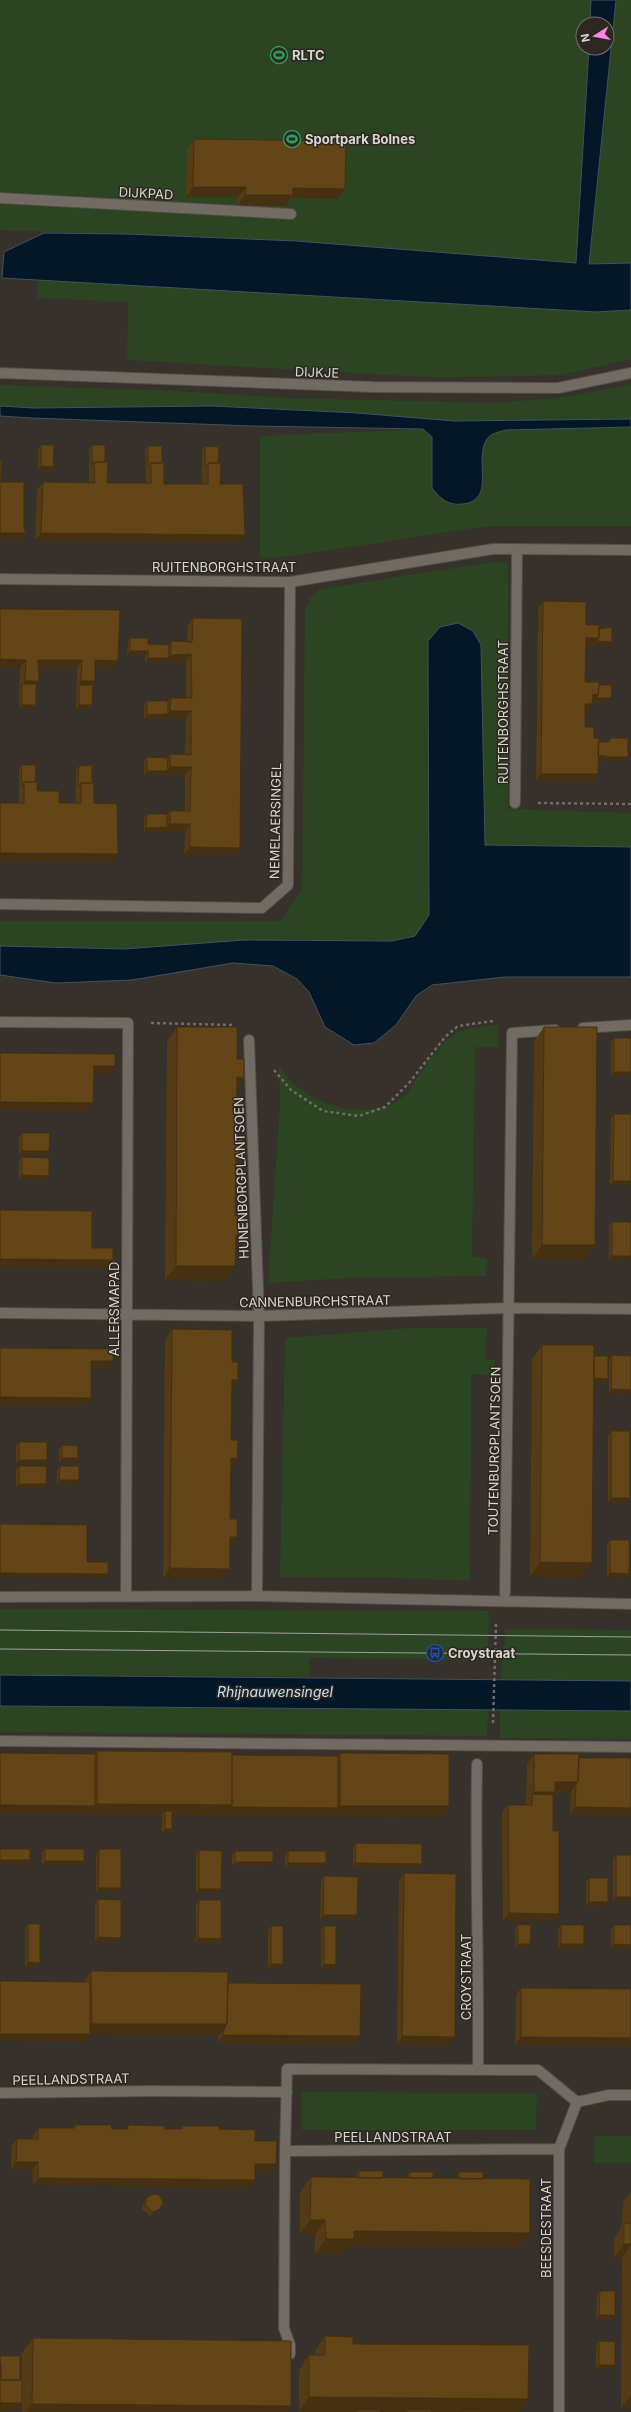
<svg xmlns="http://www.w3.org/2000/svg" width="631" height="2412" font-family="Inter,sans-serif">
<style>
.green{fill:#2b4422}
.water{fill:#021828;stroke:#42515b}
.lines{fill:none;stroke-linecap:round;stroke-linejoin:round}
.lane-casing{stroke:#524e47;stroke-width:12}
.street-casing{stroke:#524e47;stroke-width:12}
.path{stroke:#716c66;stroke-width:2.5;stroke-dasharray:3 3;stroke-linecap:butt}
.lane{stroke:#716b63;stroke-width:10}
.street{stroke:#716b63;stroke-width:10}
.tram{stroke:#a4a09b;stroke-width:1}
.wall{fill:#553b15}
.shaded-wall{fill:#453011}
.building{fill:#634518;stroke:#453011}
.labels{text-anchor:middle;stroke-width:3;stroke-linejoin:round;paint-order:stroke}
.poi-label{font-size:13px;font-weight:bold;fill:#d9d6d1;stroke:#2c2720;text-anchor:start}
.street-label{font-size:13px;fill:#d9d6d1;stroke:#2c2720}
.water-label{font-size:14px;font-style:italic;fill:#c5dff5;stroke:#2c2720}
</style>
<rect width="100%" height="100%" fill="#36312a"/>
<path class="green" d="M0,0h591l-1,24h-7v24h6l-12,215 -281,-22 -296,-11z
M616,0h15v263l-42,1z
M38,280l558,32 35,-2v49l-70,16 -121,3 -313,-18 1,-58 -91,-4z
M631,384v35l-177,2 -97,-8 -145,-7 -178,2 -34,-2v-21l177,6 113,7 204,5 71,-6z
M631,427v99h-144l-195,30 -32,2v-122l163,-7 9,8 -1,7 22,62c58,-7 10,-53 38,-72 4,-2 11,-3 15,-4z
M493,562l15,1v246l123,4v34l-146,-2 -4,-200 -52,270 -14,21 -23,5 -268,8 -124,-3v-25h280l22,-31 3,-278 5,-14 11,-9z
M498,1025v22h-23l-3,210 15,2 -1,17 -137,2 -81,5 12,-179 -1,-39c21,39 91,62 127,29 5,-4 8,-12 12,-18 9,-12 21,-30 33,-39 12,-10 32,-10 47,-12z
M409,1328h78l-2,31 10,1v15l-24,-1 -1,207 -76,-3 -114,-1 5,-239z
M0,1609l489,2 -1,49 -178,-2 -1,18 -309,-1z
M505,1629l126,1v51l-130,-1z
M0,1706l488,4 -1,26 -487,-4z
M500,1710l131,1v28l-131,-1z
M302,2092l235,1 -1,37h-234z
M594,2136h37v27h-37z"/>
<path class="water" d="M591,0h25l-27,264 42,-1v47l-35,2 -594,-34 2,-26 40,-19 82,1 170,7 280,22 13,-215h18v-24h-17z
M0,406l34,2 178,-2 145,7 97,8 177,-2v8l-125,3c-7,2 -15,3 -19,9 -14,20 10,61 -24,65 -15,2 -22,-5 -31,-16v-51l-9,-8 -170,-3 -221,-8 -32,-2z
M458,623l15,8 8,14 4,200 146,2v130h-126l-73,8 -16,11 -20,29 -22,18 -20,2 -29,-18 -16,-35 -12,-13 -24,-13 -40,-3 -101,17 -76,3 -56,-8v-29l124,3 120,-9 148,1 23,-5 14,-21 -1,-274 12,-14z
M0,1675l631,6v30l-631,-5z"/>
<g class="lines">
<g class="lane-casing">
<path id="lane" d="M515,803l2,-254
M477,1764c-2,102 2,204 1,306
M285,2151l-1,177 6,17v9"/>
</g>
<g class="street-casing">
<path id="street" d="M0,198l291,16
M0,373l374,14 184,1 73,-15
M0,579l290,3 203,-33 138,1
M0,904l262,4 26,-23 2,-303
M0,1022l128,1 -2,572
M583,1028l48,-3
M249,1040l10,276 -2,280
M0,1313l259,3 250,-8 122,1
M505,1593l7,-560 43,-3
M0,1597l257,-1 374,8
M0,1741l631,6
M0,2093l151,-2 136,1
M559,2149l-274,2 2,-82 251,1 39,32
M559,2412v-263l18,-47 32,-7h22"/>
</g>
<path class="path" d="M538,803l93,1
M151,1023l81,2
M274,1070l17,20 32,21 36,5 26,-9 24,-24 36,-46 13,-11 35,-5
M493,1723l3,-99"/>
<use href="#lane" class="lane"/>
<use href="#street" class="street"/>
<path class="tram" d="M0,1630l631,7
M0,1649l631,6"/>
</g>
<path class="wall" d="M194,139l144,60 -47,-1 -5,8 -48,-1v-8h-52l1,-48z
M41,445l9,26 -12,-1v-21z
M92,445l13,17 2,21h39l-1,-33 3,-4 14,17 2,21h38v-34l3,-4 13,17 2,21 19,58 -204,-2 2,-50 6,-8 46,1v-34z
M543,601l43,24 13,4 10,17 -24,-1v37l14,3 12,13 -3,4h-15l-1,2 -5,8h-2v15l9,11 4,4h10l3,-4 17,19 -3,4h-17l-10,-1v14l-5,8 -57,-1 2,-172z
M0,609l113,59h-18v13l-2,4 -1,20 -2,4h-14l1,-41h-39l1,13 -3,3 -3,25h-14l1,-42z
M193,618l47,230 -5,7h-51l1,-23h-41v-14l3,-4h20l3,-3h15v-36h-41v-14l3,-4 20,1 3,-4h15l1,-36 -42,1v-14l3,-4h21l3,-3h15v-36h-41v-7h-18l1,-13 2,-4 18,6 21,1 2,-4 16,1v-16z
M21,765l14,17 2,9 22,12h16l1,-33 3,-4 13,17 2,20 19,59 -94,-59v-34z
M177,1027l60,60 -2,157 -10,37 -60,-1 2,-238z
M544,1027l41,233 -53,-1 2,-218z
M614,1038l17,34v4h-20v-34z
M614,1114h17v69l-1,2h-20l1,-67z
M22,1133l27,18 -3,4h-27v-18z
M22,1157l24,23 -27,-1v-18z
M612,1222l17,38h-20v-34z
M172,1329l60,33 6,18 -7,10v50l6,19 -6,9 -1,51 7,18 -7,10 -8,32 -59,-1 2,-238z
M542,1345l52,11 14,23 -3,4h-11l-12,195 -52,-1 2,-218z
M612,1355l19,35 -3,4 -19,-1v-34z
M611,1431l16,71h-19v-67z
M19,1442l25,22h-28v-18z
M62,1445l16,13 -3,4h-16v-12z
M19,1466l24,22h-27v-18z
M60,1466l16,18h-19v-14z
M610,1540l19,34 -2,4 -20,-1v-33z
M97,1751l135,4 106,1 2,-3 101,64 -269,-2 -2,18h-8v-18l-162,-2 95,-59z
M534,1754l45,4h52l-61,57 1,-23 -1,1h-15l-2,2v36l6,83 -6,7h-50l-1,-109 6,-7h18l1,-41z
M356,1843l66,21 -3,4 -66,-1v-20z
M45,1849l36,16h-39v-12z
M99,1849l22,39 -3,4h-22v-38z
M199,1850l22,39 -2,4h-23v-39z
M235,1851l38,11 -3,4h-38v-11z
M288,1851l38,12 -3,4h-38v-12z
M616,1855h15v46h-18v-42z
M404,1873l46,172 -53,-1 2,-163z
M324,1876l30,43h-34l1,-39z
M589,1878l19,24 -3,4h-19v-24z
M98,1899l20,43h-23v-39z
M199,1900l22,39 -3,4h-22v-39z
M28,1924l12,39 -3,4h-12v-39z
M518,1924l12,20 -3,4h-11l-1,-19z
M561,1925l23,19 -2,4h-24v-19z
M614,1925h17v24l-20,-1v-19z
M271,1926l9,42 -12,1v-39z
M324,1926l12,39 -3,4 -12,-1v-38z
M91,1971l137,12 132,53 -5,8 -137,-1v-8l-128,-1 -5,8 -85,-1v-60l84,1z
M521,1988l110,1v57l-116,-1 1,-50z
M75,2125l37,4h14l2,-4 37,4h15l2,-3 37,3 36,12 15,31h-15l-6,16 -216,-3 -1,-15h-21v-24l6,-7h16v-3l5,-8h35z
M359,2171l24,7h24v-2l3,-4 23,6 24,1v-3l2,-4 24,7 47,54 -10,14 -171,-1 -6,8h-28v-19l-15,-1v-42l11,-15 45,1v-3z
M631,2191v218h-10l1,-151h-8v-20l8,-12 1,-24z
M147,2198l10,15 -7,3 -8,-7 2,-7z
M600,2291l15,24 -3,4h-16l1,-24z
M325,2336l28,8 175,55 -9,13h-220v-42l10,-15h6v-4z
M33,2338l258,68 -4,6h-265v-59z
M599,2341l16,24 -3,4h-16v-24z"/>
<path class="shaded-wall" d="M193,187h53l-8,10h-52z
M293,188l52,1 -7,10 -47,-1 -5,8 -48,-1 7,-10z
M41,466l12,1 -3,4 -12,-1z
M0,533h26l-6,7h-20z
M41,533l204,2 -6,7 -204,-2z
M586,638h13l13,4 -3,4h-29z
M130,651h18l-3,4h-18z
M191,654l-5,8h-41l3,-4h20l3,-3z
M0,659l26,1 -6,7h-20z
M38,660h44l-5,8h-44z
M95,660l23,1 -5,7h-23z
M25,681h14l-6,7 -11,-4 -2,4z
M81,681h14l-5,8 -11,-4 -3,4z
M593,694l5,1 13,3 -3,4h-20z
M585,704h7l-5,8h-7z
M22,705h14l-3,4h-14z
M79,705h13l-2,4h-14z
M170,711h21l-5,7 -42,1 3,-4 21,-1z
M596,755l32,2 -3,4h-17l-15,-2z
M170,767h21l-6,8h-41l3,-4h21z
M541,774h57l-5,8 -57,-1z
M170,824h20l-5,8h-41l2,-4 21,-1z
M190,847l50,1 -5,7h-51z
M0,853l118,1 -5,8 -113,-1z
M94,1066h21l-6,8 -21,-1z
M614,1072h17v4h-20z
M237,1077l7,1 -11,14z
M0,1102l93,1 -5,8 -88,-1z
M22,1151h27l-3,4h-27z
M236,1156h7l-10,15z
M22,1175l27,1 -3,4 -27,-1z
M613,1181h18v2l-1,2h-20z
M236,1235h6l-10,14z
M542,1245h53l-10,15 -53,-1z
M612,1256h19v1l-2,3h-20z
M0,1259l113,1 -5,8 -108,-1z
M176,1266h59l-10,15 -60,-1z
M91,1361h22l-6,7h-21z
M591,1378l17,1 -3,4h-16z
M232,1380h6l-7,11z
M611,1389l20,1 -3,4 -19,-1z
M0,1397l91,1 -6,7h-85z
M62,1458h16l-3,4h-16z
M231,1458l6,1 -7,10z
M19,1460h28l-3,4h-28z
M59,1480h20l-3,4h-19z
M19,1484h27l-3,4h-27z
M611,1498h19l-3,4h-19z
M230,1537h7l-7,10z
M540,1562l52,1 -10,15 -52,-1z
M170,1568l60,1 -8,10 -59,-1z
M0,1573l108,1 -3,4 -105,-1z
M610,1573l19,1 -2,4 -20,-1z
M555,1782h23l-8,11h-15l-7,9 -16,-8 -6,8 8,-10z
M97,1804l135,1 106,3 2,-2h109l-8,11 -276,-2v-4l-3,4 -162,-2v-8l95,1z
M575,1807l56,1v8l-61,-1z
M165,1829h7l-2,4h-8z
M0,1860h30l-3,4h-27z
M45,1861h39l-3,4h-39z
M235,1862h38l-3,4h-38z
M288,1863h38l-3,4h-38z
M355,1863l67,1 -3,4 -66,-1z
M98,1888h23l-3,4h-22z
M199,1889h22l-2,4h-23z
M616,1897h15v4h-18z
M589,1902h19l-3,4h-19z
M509,1913l50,1 -6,7h-50z
M323,1915h34l-3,4h-34z
M98,1937l23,1 -3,4h-23z
M198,1938l23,1 -3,4h-22z
M518,1944h12l-3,4h-11z
M561,1944h23l-2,4h-24z
M614,1944l17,1v4l-20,-1z
M28,1962l12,1 -3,4h-12z
M271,1964h12l-3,4 -12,1z
M324,1964l12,1 -3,4 -12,-1z
M92,2024h135l-7,11 -136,-1z
M0,2034h90l-5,8 -85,-1z
M223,2035l137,1 -5,8 -137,-1z
M402,2036l53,1 -5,8 -53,-1z
M521,2037l110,1v8l-116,-1z
M16,2162h22l-6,8h-21z
M255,2164h21l-6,8h-20z
M38,2178l217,2 -6,8 -216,-3z
M160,2209l-3,4 -7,3 3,-4z
M310,2220h15l-10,15 -15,-1z
M354,2231l176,2 -10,14 -171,-1 -6,8h-28l11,-15z
M624,2244h7v1l-9,13h-8z
M599,2315h16l-3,4h-16z
M599,2365h16l-3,4h-16z
M631,2395v14h-10z
M309,2397l219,2 -9,13h-61v-1l-1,1h-50v-2l-1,2h-49v-2l-1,2h-57z
M0,2403h22l-6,8h-16z
M32,2404l259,2 -4,6h-261z"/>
<path class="building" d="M194,139l152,2 -1,48 -52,-1v7h-48l1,-8h-53z
M41,445h13l-1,22 -12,-1z
M92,445h13v17h-11l-2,4z
M148,446h14v17h-11l-3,3z
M205,446l14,1 -1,16h-10l-3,4z
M0,461h2l-1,21h23v47l2,4h-26z
M94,462h14l-1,21h44v-20h13v21h44v-21h13l-1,21h23l2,51 -204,-2 2,-51 52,1z
M543,601l43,1v23h13v13h-13l-1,44h14l-1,13 -5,-1 -1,10h-7v23h9v11h5l-1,36h-57z
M0,609l120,1 -2,51 -23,-1v21h-14l1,-21h-44l1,21h-14l1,-21 -26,-1z
M193,618l49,1 -2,229 -50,-1v-23h-20v-13h20l1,-44h-21v-13l21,1v-44h-21l1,-13h21l-1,-44 -20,1v-14l21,1z
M612,627v15l-15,-1 2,-3v-9z
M130,638h18v6l21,1 -1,13h-20v-7h-18z
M22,684h14v21h-14z
M79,685h14l-1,20h-13z
M599,685h13l-1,13h-15l2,-3z
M147,701h21v13l-21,1z
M611,738h17v19h-17l-13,-2v-13h11z
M147,757l20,1 1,13h-21z
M21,765h15l-1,17h-11l-2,4z
M92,765v18h-11l-3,3 1,-20z
M24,782h13v9h22v12h22v-20h13v20l23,1 1,50 -118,-1v-50h24z
M147,814h20v13l-21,1z
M177,1027h60v32h7v19l-7,-1 -1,61h7v18h-7l-1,60h8l-1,19h-6l-1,31h-59z
M544,1027h53l-2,218h-53z
M614,1038h17v34h-17z
M0,1053l115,1v12h-21l-1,37 -93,-1z
M614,1114h17v67h-18z
M22,1133h28l-1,18h-27z
M22,1157l27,1v18l-27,-1z
M0,1210l92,1v37h21v12l-113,-1z
M612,1222h19v34h-19z
M172,1329l60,1v32h6v18h-6l-1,60h7l-1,19 -6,-1 -1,61h7v18h-7v32l-60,-1z
M542,1345h52l-2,218 -52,-1z
M0,1348l113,1v12h-22v37l-91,-1z
M612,1355l19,1v34l-20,-1z
M594,1356h14v23l-14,-1z
M611,1431h19v67h-19z
M19,1442h28v18h-28z
M62,1445l16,1v12h-16z
M19,1466h28l-1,18h-27z
M60,1466h19v14h-20z
M0,1524l87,1v37h21v12l-108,-1z
M610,1540h19v34l-19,-1z
M97,1751l135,1v53l-135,-1z
M0,1753l95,1v52l-95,-1z
M340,1753l109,1v52h-109z
M534,1754h45l-1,28h-23v10h-21z
M232,1755l106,1v52l-108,-1 2,-2z
M579,1758h52v50l-56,-1 1,-23 2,-2z
M532,1794l21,1v36h6v83l-50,-1 -1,-108h24z
M165,1811h7v18h-7z
M356,1843l66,1v20l-67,-1z
M0,1849h30v11h-30z
M45,1849h39v12h-39z
M99,1849h22v39h-23z
M199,1850l23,1 -1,38h-22z
M235,1851h38v11h-38z
M288,1851h38v12h-38z
M616,1855h15v42h-15z
M404,1873l52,1 -1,163 -53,-1z
M324,1876l34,1 -1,38h-34z
M589,1878h19v24h-19z
M98,1899l23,1v38l-23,-1z
M199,1900h22v39l-23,-1z
M28,1924h12v39l-12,-1z
M518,1924l13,1 -1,19h-12z
M561,1925h23v19h-23z
M614,1925h17v20l-17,-1z
M271,1926h12v38h-12z
M324,1926h12v39l-12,-1z
M91,1971l137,1 -1,52h-135z
M0,1981l90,1v52h-90z
M228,1983l133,1 -1,52 -137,-1 1,-6 3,-5z
M521,1988l110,1v49l-110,-1z
M75,2125h36l1,4h16v-4l37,1v3h17v-3h37v3l36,1v11h22l-1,23h-21v16l-82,-1 -135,-1v-16h-22l1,-23h21v-11h37z
M359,2171h24v7h-24z
M410,2172h23v6h-24z
M459,2172h24v7h-24z
M311,2177l219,2v54l-176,-2v8h-28l-1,-19h-15z
M152,2194l7,1 4,7 -3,7 -7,3 -8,-7 2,-7z
M624,2223h7v21h-7z
M600,2291h15v24h-16z
M325,2336l28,1v7l176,1 -1,54 -219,-2v-42h16z
M33,2338l258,3v65l-259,-2z
M599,2341l16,1v23h-16z
M0,2356h20v24h-19z
M0,2364h1v16h21v23h-22l1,9h-1z
M357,2410h24v2h-24z
M407,2410h24v2h-24z
M458,2411h24l-1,1h-23z"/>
<defs>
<g id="stadium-ring" transform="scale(0.9)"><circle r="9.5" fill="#2c2720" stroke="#2e9e5b" stroke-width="1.5"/><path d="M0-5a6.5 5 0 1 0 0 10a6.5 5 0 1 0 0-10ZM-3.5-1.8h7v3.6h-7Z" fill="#2e9e5b"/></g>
<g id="bus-ring" transform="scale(0.9)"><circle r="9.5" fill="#2c2720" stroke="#1a4fb4" stroke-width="1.5"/><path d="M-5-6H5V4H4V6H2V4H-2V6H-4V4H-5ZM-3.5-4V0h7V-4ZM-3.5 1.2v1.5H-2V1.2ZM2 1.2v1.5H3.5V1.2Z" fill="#1a4fb4"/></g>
</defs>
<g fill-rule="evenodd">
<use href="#stadium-ring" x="279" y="55"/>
<use href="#stadium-ring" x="292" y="139"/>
<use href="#bus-ring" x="435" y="1653"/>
</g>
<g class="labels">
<g class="poi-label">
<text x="292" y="60">RLTC</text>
<text x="305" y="144">Sportpark Bolnes</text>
<text x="448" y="1658">Croystraat</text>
</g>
<g class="street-label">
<text transform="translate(146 193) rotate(3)" y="5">DIJKPAD</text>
<text transform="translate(317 372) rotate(2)" y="5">DIJKJE</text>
<text x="224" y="572">RUITENBORGHSTRAAT</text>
<text transform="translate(503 712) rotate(-90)" y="5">RUITENBORGHSTRAAT</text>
<text transform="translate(275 821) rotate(-89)" y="5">NEMELAERSINGEL</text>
<text transform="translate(241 1178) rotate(-92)" y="5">HUNENBORGPLANTSOEN</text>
<text transform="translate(315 1301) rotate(-1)" y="5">CANNENBURCHSTRAAT</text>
<text transform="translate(114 1309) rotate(-90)" y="5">ALLERSMAPAD</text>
<text transform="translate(494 1451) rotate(-89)" y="5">TOUTENBURGPLANTSOEN</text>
<text transform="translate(466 1977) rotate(-90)" y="5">CROYSTRAAT</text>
<text transform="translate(71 2079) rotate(-1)" y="5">PEELLANDSTRAAT</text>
<text x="393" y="2142">PEELLANDSTRAAT</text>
<text transform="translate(546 2228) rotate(-90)" y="5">BEESDESTRAAT</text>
</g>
<g class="water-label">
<text x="275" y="1697">Rhijnauwensingel</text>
</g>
</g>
<g transform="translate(595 36) rotate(259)"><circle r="19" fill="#2c2720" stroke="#716d67"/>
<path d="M0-3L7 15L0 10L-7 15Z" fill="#fe85e0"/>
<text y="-6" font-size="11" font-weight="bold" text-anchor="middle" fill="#d9d6d1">N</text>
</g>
</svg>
